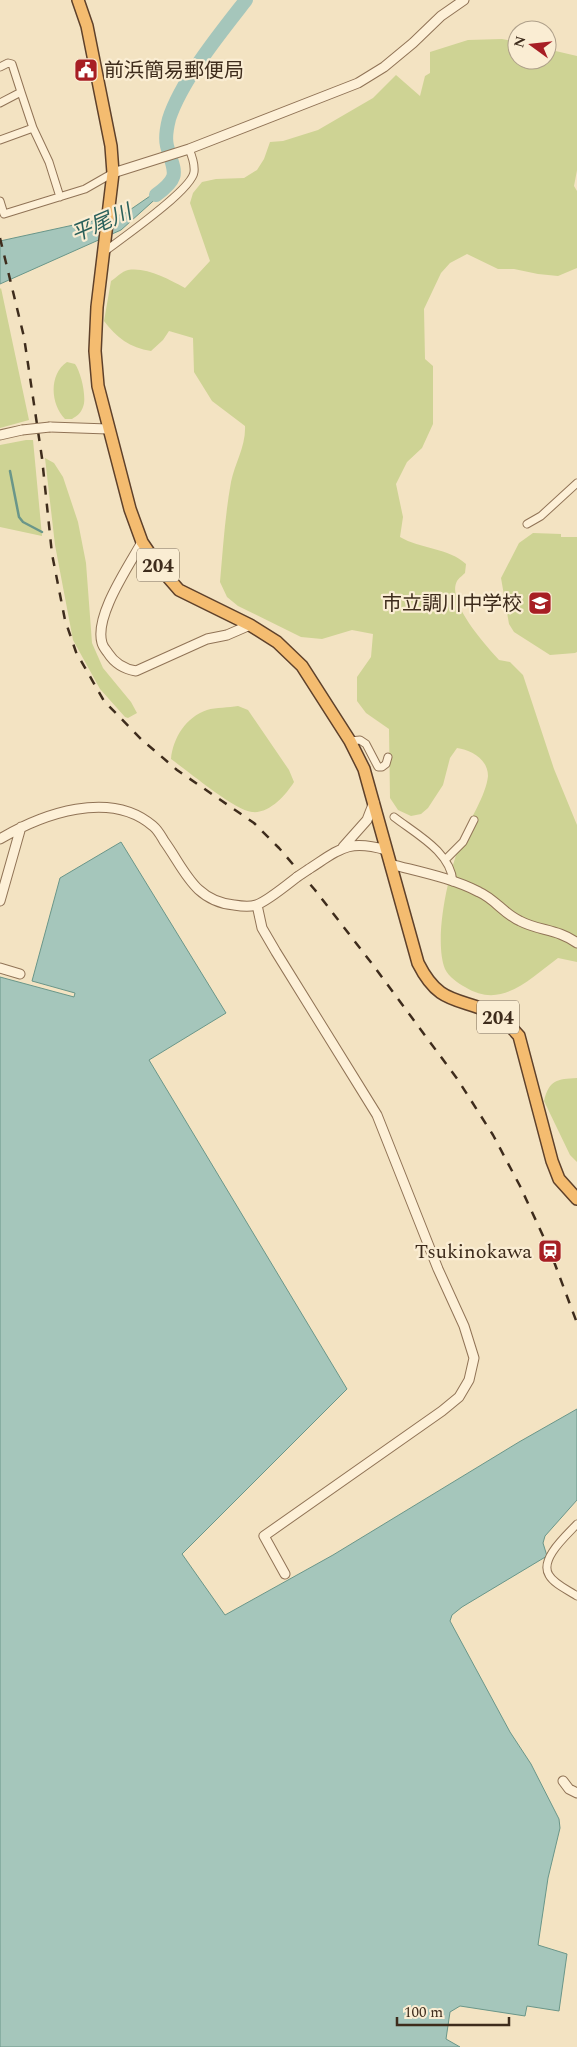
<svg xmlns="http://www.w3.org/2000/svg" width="577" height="2047" font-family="Spectral,'Noto Sans JP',serif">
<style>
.green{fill:#ced394}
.water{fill:#a5c6bb;stroke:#6a9689}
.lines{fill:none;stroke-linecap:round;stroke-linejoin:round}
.stream{stroke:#6a9689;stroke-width:2.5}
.river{stroke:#a5c6bb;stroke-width:14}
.minor-casing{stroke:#907356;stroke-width:9}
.tertiary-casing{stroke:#907356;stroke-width:11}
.trunk-casing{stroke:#5e412b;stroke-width:14}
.minor{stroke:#fdf0d7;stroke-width:7}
.tertiary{stroke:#fdf0d7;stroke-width:9}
.trunk{stroke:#f4bc70;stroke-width:11}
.rail{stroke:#3e2c1c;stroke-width:2.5;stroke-dasharray:9 9;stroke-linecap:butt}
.tertiary-bridge-casing{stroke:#907356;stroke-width:11;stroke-linecap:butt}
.tertiary-bridge{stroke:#fdf0d7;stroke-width:9}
.labels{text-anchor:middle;stroke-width:4.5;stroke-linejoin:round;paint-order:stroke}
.shield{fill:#faedd3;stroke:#766653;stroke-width:1}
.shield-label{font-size:19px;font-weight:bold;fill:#3e2c1c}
.poi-label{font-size:20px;fill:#3e2c1c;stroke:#faedd3;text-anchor:end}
.water-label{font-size:21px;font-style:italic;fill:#2a605b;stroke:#faedd3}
</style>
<rect width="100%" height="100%" fill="#f3e3c2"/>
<path class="green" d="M502,39l15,3v18h30v-11l30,7v114l-3,16 3,5v77l-19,8 -20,-2 -24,-5h-16l-31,-15 -17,9 -9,10 -17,36 1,50 8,7v58l-11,24 -15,14 -11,22 7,33 -3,20c20,12 49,11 66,27l-1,9c-2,2 -7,6 -8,8 -11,21 29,65 42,79l11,2 13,13 31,94 23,56v137l-19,-4c-29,21 -56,52 -93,29 -7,-4 -16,-10 -20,-18 -12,-31 4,-99 17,-130 7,-19 24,-43 26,-63 0,-17 -17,-26 -31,-28l-7,10 -7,27 -15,23 -7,6 -10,2 -13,-6 -8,-12 -1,-69 -23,-16 -9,-12v-24l14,-20 2,-23 -21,-4 -30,9 -21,-2 -63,-31 -11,-9 -7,-15c3,-33 5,-67 11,-100 4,-19 15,-36 14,-56l-33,-25 -18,-29 -1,-34 -24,-7 -6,9 -12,11c-21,-3 -35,-14 -47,-30l7,-40c5,-3 11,-10 17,-11 19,-3 40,9 57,18l25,-27 -20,-58 3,-10 9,-11 14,-3 28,-1 13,-8 7,-11 6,-17 13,-1 35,-11 55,-32 23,-23 24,21 5,-20 5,-3v-21l38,-12z
M1,288l28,132 -29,8v-139z
M67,362l8,2c6,8 12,34 8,43 -2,6 -6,9 -11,12h-7c-15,-15 -16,-45 2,-57z
M26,440h7l9,96 -42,-9v-82z
M45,458l9,5 9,14 15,45 8,41 6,80 11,25 28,34 6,11 -9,5 -3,-1 -25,-28 -27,-49 -18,-95z
M533,533l28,1v3h16v115l-2,1 -25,2 -36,-23 -5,-8 -8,-46 18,-35z
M238,706l10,4 41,60 5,12c-8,13 -25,32 -42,30 -18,-2 -64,-41 -81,-53 2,-21 15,-42 36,-49 9,-3 22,-2 31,-4z
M577,1078v84l-7,-7 -26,-54c5,-21 13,-22 33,-23z"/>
<path class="water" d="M169,183l-8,11 -40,36 -121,54v-43l124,-27z
M121,842l105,171 -77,47 198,329 -165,165 43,61 108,-60 186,-113 58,-33v91l-32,36 -2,7 4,13 -85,51 -10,8 -2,6 60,111 21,32 28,55 1,9 -12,50 -10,67 29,9 -8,57 -32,-5 -2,10 -65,-10 -10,6 -4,27 14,8h-460v-1070l74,20 1,-4 -43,-12 28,-103z"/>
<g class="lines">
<path class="stream" d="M10,471l9,46 4,5 19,10"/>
<path class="river" d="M156,195c26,-19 18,-23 11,-49 -2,-8 0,-19 2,-27 12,-38 52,-87 77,-119"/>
<g class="minor-casing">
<path id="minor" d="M0,67l8,-4 4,1 9,28
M0,103l21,-11 12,36 -33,12
M33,128l16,34 11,35
M0,201l4,13 81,-25 28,-16
M104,252c17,-13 88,-62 90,-80 1,-8 -2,-16 -5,-23
M527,524l14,-8 36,-33
M350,741l10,-1 6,4 12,23h4l4,-3 2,-7
M394,817c22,17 57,35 59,65
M446,859l17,-17 11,-22
M577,1524c-10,11 -38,35 -28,51 5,9 19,15 28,21"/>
</g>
<g class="tertiary-casing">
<path id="tertiary" d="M113,173l76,-24 169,-66 26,-16 29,-24 28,-27 23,-16
M50,427l58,2
M0,435l22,-5
M142,542c-13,24 -48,74 -40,101 1,4 4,7 6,10 7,11 16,16 28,18l71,-32 20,-4 23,-10
M0,839c42,-25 110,-50 153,-13 5,4 8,10 11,15 21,29 30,60 70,64 6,1 16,2 22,0 10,-3 32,-21 41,-28
M343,847l24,-27 7,-18
M390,864c30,8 62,14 89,28 16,7 25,22 41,29 19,10 38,8 57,22
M309,869c31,-20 39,-30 77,-19
M0,901l21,-74
M257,905l5,23 14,24 101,163 61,154 26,57 10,32 -5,22 -10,17 -17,14 -178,125 21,38
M0,968l20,6
M563,1781l6,8 8,4"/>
</g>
<g class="trunk-casing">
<path id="trunk" d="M78,0l9,26 24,120 2,27 -16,134 -2,44 3,35 32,123 12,33 17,25 20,23 71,35 27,17 25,24 48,75 14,28 54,194c21,42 39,34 75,50 11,5 18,14 26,23l33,125 7,18 18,20"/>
</g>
<use href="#minor" class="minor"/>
<use href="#tertiary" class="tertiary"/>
<use href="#trunk" class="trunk"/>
<path class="rail" d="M0,238l24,99 18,121 10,96 13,66 11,32 28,49 37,38 36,31 77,53 25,25 36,42 58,75 85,115 35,55 27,51 30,65 27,72"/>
<g class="tertiary-bridge-casing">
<path id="tertiary-bridge" d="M22,430l28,-3
M297,877l12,-8"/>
</g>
<use href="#tertiary-bridge" class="tertiary-bridge"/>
</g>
<defs>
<g id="civic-square" transform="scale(1.25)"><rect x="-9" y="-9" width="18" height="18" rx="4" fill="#a71e24" stroke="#faedd3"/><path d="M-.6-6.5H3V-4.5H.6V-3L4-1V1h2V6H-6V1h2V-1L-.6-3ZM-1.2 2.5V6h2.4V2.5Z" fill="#fff"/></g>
<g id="school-square" transform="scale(1.25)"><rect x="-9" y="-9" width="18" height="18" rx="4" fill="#a71e24" stroke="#faedd3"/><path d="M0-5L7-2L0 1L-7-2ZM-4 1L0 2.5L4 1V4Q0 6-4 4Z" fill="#fff"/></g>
<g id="station-square" transform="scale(1.25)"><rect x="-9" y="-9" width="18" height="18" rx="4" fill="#a71e24" stroke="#faedd3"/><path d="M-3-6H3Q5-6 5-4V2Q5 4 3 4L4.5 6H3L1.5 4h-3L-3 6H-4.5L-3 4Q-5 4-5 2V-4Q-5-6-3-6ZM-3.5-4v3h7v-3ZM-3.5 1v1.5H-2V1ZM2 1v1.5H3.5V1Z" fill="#fff"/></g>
</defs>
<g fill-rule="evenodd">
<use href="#civic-square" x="86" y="70"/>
<use href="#school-square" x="540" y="603"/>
<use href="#station-square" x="550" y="1251"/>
</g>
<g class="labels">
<g class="shield">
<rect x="137" y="548.5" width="42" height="33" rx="4"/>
<rect x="477" y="1000.5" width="42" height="33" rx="4"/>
</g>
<g class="shield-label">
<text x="158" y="572">204</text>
<text x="498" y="1024">204</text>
</g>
<g class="poi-label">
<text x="104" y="77" text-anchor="start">前浜簡易郵便局</text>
<text x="522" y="610">市立調川中学校</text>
<text x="532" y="1258">Tsukinokawa</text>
</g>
<g class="water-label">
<text transform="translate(101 223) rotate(-23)" y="7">平尾川</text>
</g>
</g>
<g transform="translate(532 45) rotate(285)"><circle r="24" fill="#faedd3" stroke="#afa08a"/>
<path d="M0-4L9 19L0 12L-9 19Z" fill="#a71e24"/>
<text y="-8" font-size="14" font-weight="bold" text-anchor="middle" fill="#3e2c1c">N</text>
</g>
<path d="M397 2017v8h112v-8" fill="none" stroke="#3e2c1c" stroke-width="2.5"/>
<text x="404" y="2017" font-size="15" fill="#3e2c1c" stroke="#faedd3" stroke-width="4" paint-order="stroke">100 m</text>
</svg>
